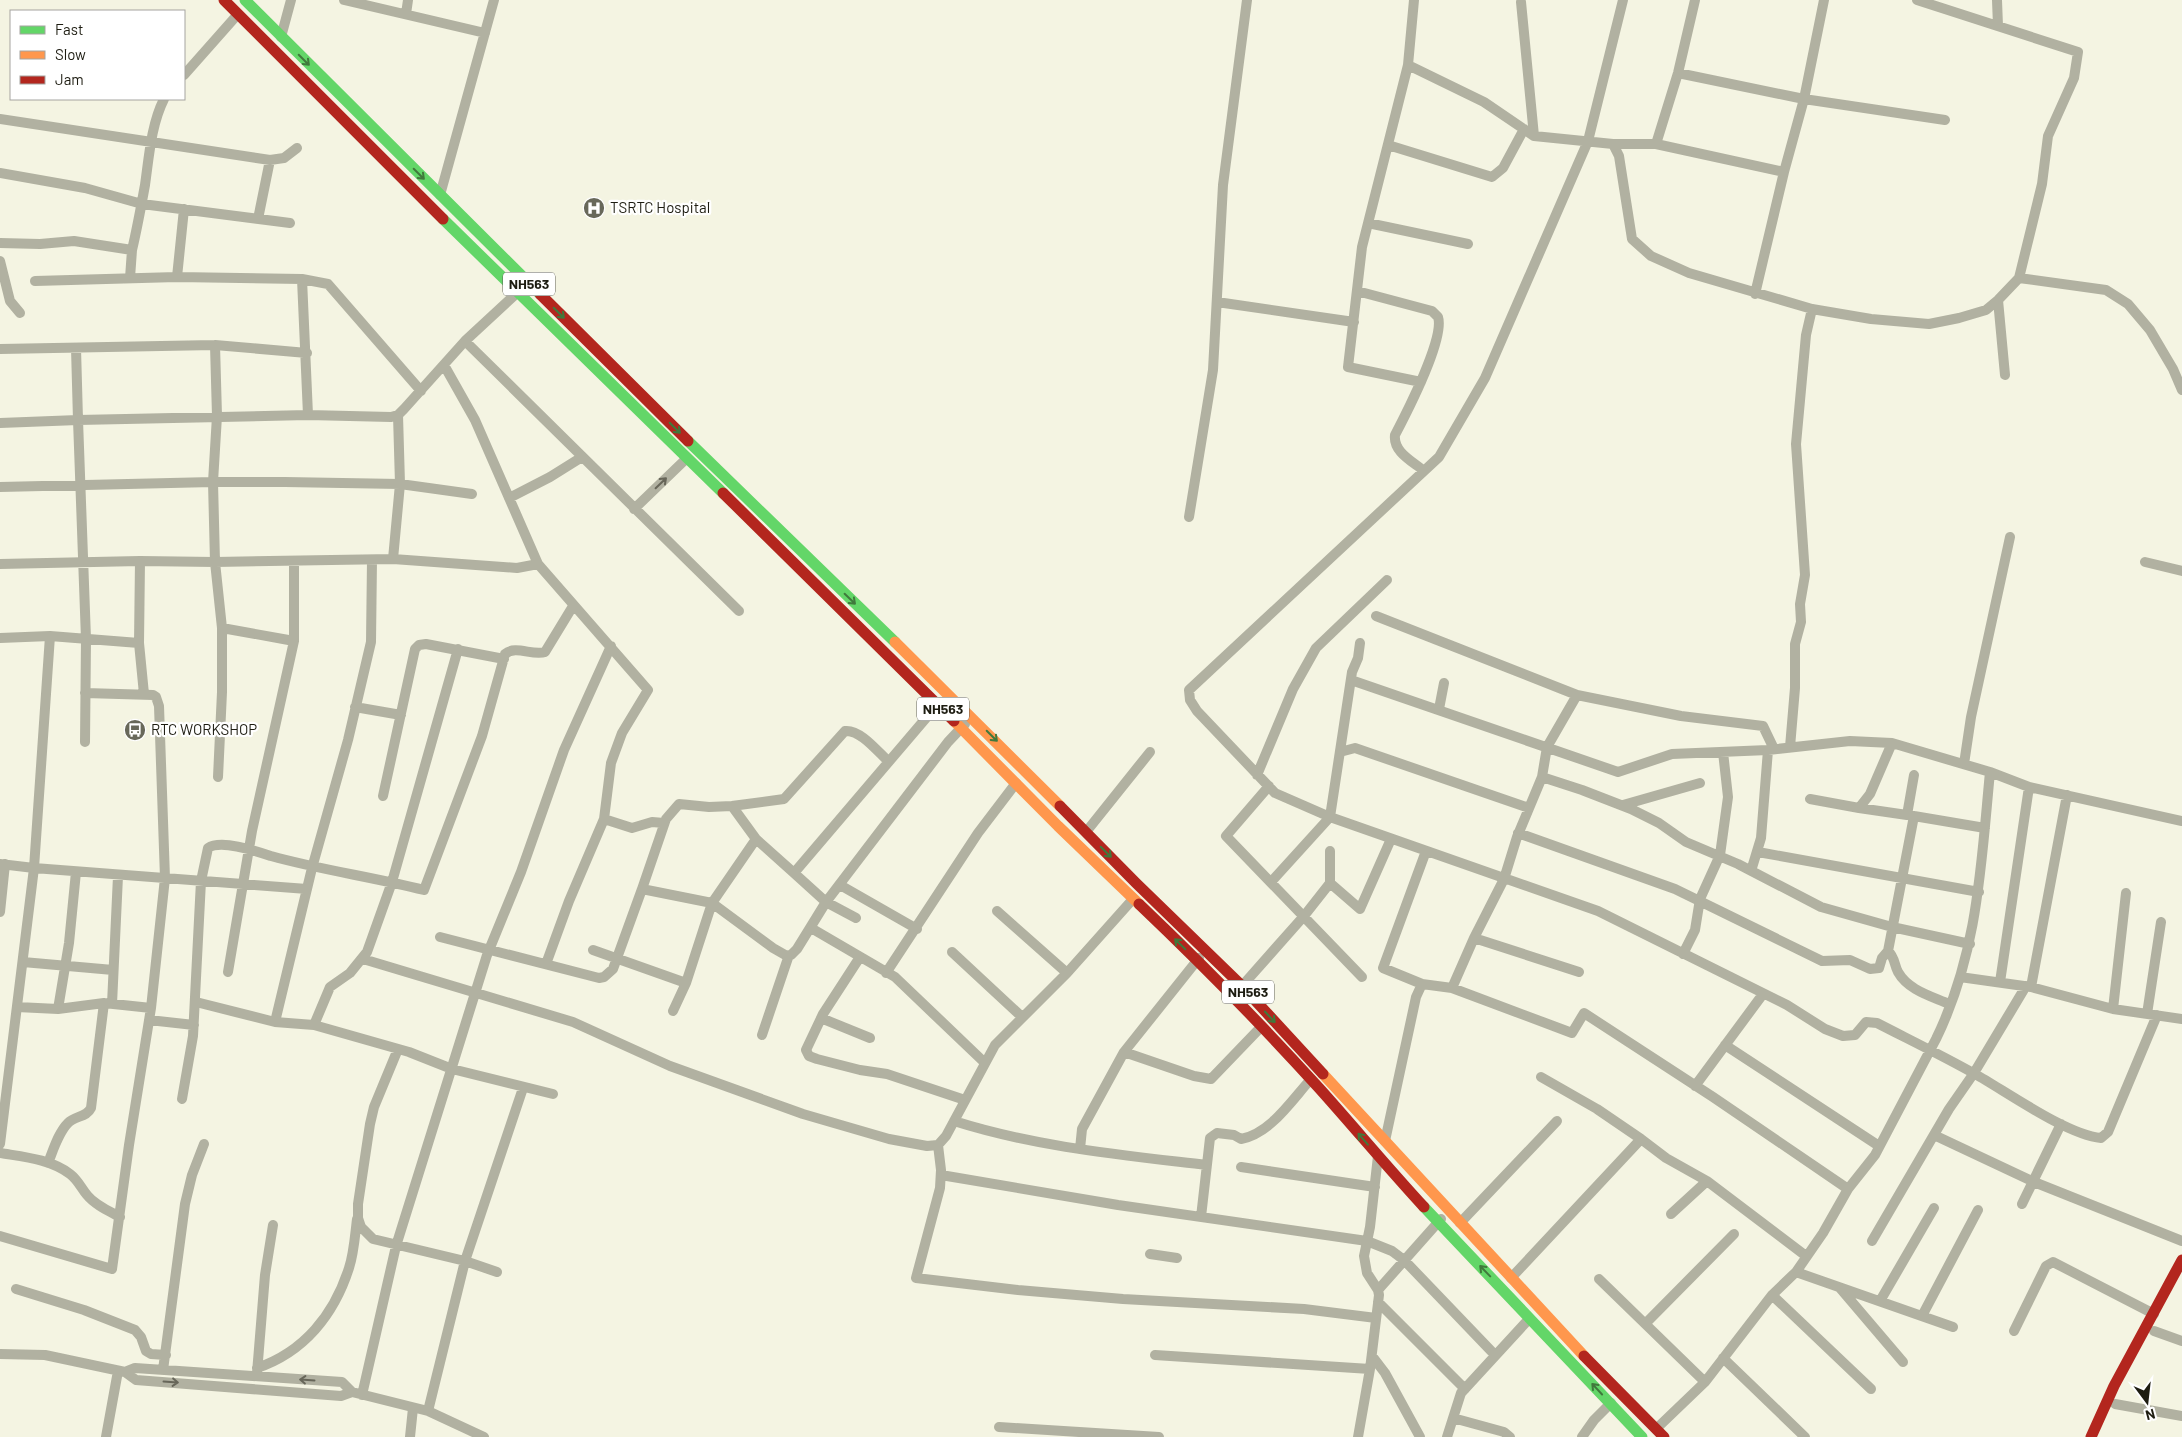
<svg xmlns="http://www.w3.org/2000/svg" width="2182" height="1437" font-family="Barlow,sans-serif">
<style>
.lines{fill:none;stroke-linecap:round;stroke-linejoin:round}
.street{stroke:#b1b1a1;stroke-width:10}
.fast{stroke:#63d668;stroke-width:11}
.slow{stroke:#ff974d;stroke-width:11}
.jam{stroke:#b3261e;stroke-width:11}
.oneway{stroke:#40793c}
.oneway2{stroke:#676659}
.labels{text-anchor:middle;stroke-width:4.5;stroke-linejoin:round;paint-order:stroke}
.shield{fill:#fff;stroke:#616058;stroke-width:1}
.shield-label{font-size:14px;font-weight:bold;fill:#1d1c11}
.poi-label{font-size:15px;fill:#1d1c11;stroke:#fff;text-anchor:start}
</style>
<rect width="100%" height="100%" fill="#f4f4e2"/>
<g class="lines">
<path class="street" d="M344,0l141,33
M1414,0l-6,65 -46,182 -14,120 73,15
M1623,0l-35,141 -103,237 -46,79 -250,233 1,10 7,11 78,82 55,24 268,94 189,94 38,24 18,7 12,-1 11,-13 11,1c33,17 66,33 98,51 32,18 92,61 126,64l7,-6 49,-117
M1997,0l1,26
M1521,2l13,134
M406,14l2,-14
M281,37l10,-37
M1408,65l76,37 50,34 79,8 6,12 13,83 19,17 38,17 123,36 59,10 58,5 30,-6 27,-8 12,-10 21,-22 23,-94 6,-48 26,-58 4,-26 -161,-52
M1678,73l126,26 141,21
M184,75l54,-61
M0,119l270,41 14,-2 13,-10
M1613,144h43l128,28
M1656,144l22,-71 17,-73
M1388,145l104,32 11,-9 21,-39
M0,173l85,15 57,16 148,19
M440,195l54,-195
M258,219l12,-59
M1368,223l100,21
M0,243l40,1 34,-3 58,9c5,-21 9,-43 13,-65 4,-28 6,-60 19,-86
M0,261l10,40 10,12
M177,277l7,-68
M130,278l2,-28
M2019,278l87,12 22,14 22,26 23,39 9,21
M302,279l6,136
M35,281l142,-4 125,2 26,5 93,107
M1357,291l75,20 6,6c7,21 -32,97 -43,118 -2,17 17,26 29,36
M1755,294l29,-122 20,-73 20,-99
M1998,300l7,75
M1217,302l137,20
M465,341l274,270
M215,345l2,71 -4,66 2,80 7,66 72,13
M76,348l2,72 230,-5 83,2 7,-2 6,-6 61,-68 53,-49
M0,349l215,-4 92,8
M444,365l31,55 63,144 110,126 -26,43 -11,30 -7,56 -35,82 -23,63
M0,423l78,-3 8,219 -1,103
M0,487l213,-5h72l115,2 72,10
M509,498l41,-21 32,-20
M634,509l53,-51
M1189,517l24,-147 10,-185 24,-185
M393,559l7,-75 -2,-69
M140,561l-1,82 5,51
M2145,562l37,9
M0,564l140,-3 75,1 178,-3 124,9 21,-4
M1376,616l201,79 104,21 82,10 11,23
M50,636l-16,232 273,21
M0,638l50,-2 89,7
M1351,680l267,92 54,-18 96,-4 82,-9 42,2 98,29c-9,93 -12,181 -54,267l-61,116 -27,34 -25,44 -27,39 -24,23 -67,87 -49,47
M355,707l46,8
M1439,709l5,-26
M1790,747l5,-59v-44l6,-22 -1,-18 5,-29 -9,-131 10,-109 6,-26
M1340,752l15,-4 174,60
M888,761c-10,-9 -28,-32 -43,-30l-61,68 -52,7 -23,1 -30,-3 -13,15 -24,70 70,14 61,45 14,8 4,-1 6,-6 29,-47 122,-160 17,-18
M1964,764l7,-47 39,-180
M1990,772l39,15 153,34
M1257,775l36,-86 23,-41 71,-68
M218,777l4,-85v-64
M1542,777l40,13 49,19 28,14 27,19 52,22 83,43 71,20 78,17
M1269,786l-43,50 136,141
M383,796l32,-147 4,-4 7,-1 78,15
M1810,799l49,9 11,-14 22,-51
M1623,805l77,-22
M732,806l24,33 38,34 32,29 30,16
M1859,808l48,7 7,-40
M1908,815l77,13
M604,819l28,9 20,-6 12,1
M1086,832l64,-80
M1518,833l157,56 147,72 28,-1 20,9 9,-1 3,-10 6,-7c7,6 6,14 10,21 10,18 33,24 51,32
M1758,852l221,40
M0,864l34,4 -34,276
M1751,871l10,-33 7,-88
M794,873l144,-169
M1271,882l59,-65 22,-145 6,-14 2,-15
M1330,883l30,26 31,-70
M840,885l77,44
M997,911l70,62
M0,912l5,-48
M811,928l84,49 90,86
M440,937l159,41 5,-1 9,-8 29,-80
M1474,938l105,34
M593,950l93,33
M1888,951l26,-135
M952,952l70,65
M1683,954l12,-24 5,-31 20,-44 8,-58 -5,-45
M860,957l-37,57 -17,36 3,6 8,3 43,11 27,4 78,26
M363,959l210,63 97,44 133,48 86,25 38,7 11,-1 8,-9 49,-91 72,-72 66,-74
M23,962l90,8
M228,972l24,-141 42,-190v-80
M886,973l92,-140 38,-50
M1960,977l71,10 82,22 69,10
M2000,982l29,-195
M1422,984l-39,-16 43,-117
M1242,986l62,-70 26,-33v-32
M2031,987l36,-192
M1452,988l22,-50 30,-59 13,-42 25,-60 5,-30 30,-52
M196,1002l79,20 39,3 95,27 43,17 101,25
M112,1004l6,-128
M17,1007l41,2 46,-6 47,5
M58,1009l11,-66 7,-71
M2113,1009l13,-116
M673,1011l13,-28 26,-80 44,-64
M2147,1014l14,-92
M821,1018l49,20
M149,1020l45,5
M275,1022l37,-154 36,-128 23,-98 1,-82
M314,1025l16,-38 20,-14 17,-21 25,-70 66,-233
M762,1035l27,-80
M1725,1045l154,101
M398,1049l-24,58 -4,17 -12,80v14l3,9 12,12 92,22 32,11
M1124,1052l70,24 17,3 50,-52
M1541,1077l56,32 44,30
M1695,1086l68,-92
M182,1099l11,-63 8,-155 7,-33c13,-9 48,3 63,8 50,14 102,21 153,34l58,-154 23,-82c10,-9 28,2 40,-2l28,-46
M954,1121c82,26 168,34 252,44
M1934,1135l100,47 148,59
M1385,1141l31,-144 6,-13 30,4 120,45 12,-20 129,84 135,92
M938,1145l3,25 -1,18 -24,90 102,12 105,9 181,10 72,9
M1080,1149l2,-20 42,-77 75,-94
M0,1153c24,4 50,6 70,21 8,6 11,14 17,21 8,10 22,16 33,22
M48,1163c5,-12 10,-30 20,-40 7,-7 19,-6 23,-15l13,-105
M1241,1167l134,20
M941,1175l177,30 249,36 25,10 12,9 91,95
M2022,1204l39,-80
M1671,1214l36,-33
M1201,1217l9,-79 7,-5 17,2 7,4c30,-6 50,-38 70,-60
M1460,1223l97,-102
M0,1236l112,33 17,-124 22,-137 14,-130 -6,-172 -3,-9 -3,-2 -68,-2
M1872,1241l77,-132 25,-36 52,-87
M1150,1254l27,4
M1796,1272l157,55
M1511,1278l130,-139 25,19 41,23 99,75
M1599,1279l106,103
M1840,1288l63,74
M16,1289l68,21 51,20 6,7 5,14 5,3 15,1
M1378,1290l63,-71
M1772,1295l99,94
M1880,1301l54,-93
M1378,1302l87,87
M1922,1316l56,-106
M1646,1323l88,-89
M2014,1331l32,-65 7,-4 101,52
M2154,1331l28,10
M0,1354l45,1 80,17 11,8 205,16 11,-4
M1155,1355l215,14
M1372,1356l13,17 35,64
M1723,1358l82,79
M257,1368c47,-16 77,-53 92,-100 5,-15 6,-33 8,-49
M163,1370l22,-166 7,-29 12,-31
M125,1372l10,-4 207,14 10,10 76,19 56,26
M257,1373l8,-98 8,-50
M362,1395l34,-149 91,-291 34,-83 43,-122 47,-104
M2115,1404l67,12
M428,1411l37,-150 58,-173
M1453,1418l51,14 6,5
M999,1427l160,10
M106,1437l12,-66
M410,1437l3,-29
M1358,1437l12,-68 9,-74 -1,-5 -11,-17 -3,-17 6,-29 8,-71
M1447,1437l14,-44 68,-74
M1582,1437l12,-17 17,-17"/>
<path class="fast" d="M245,0l295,294
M443,219l280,274
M688,441l207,201
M1424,1207l218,230"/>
<path class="slow" d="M895,642l165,164
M954,721l104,105 81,78
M1323,1074l261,282"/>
<path class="jam" d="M224,0l219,219
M540,294l148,147
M723,493l231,228
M1060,806l76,77 106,103 81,88
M1139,904c62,59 122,120 180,184 35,39 69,80 105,119
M1584,1356l80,81
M2091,1437l23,-51 68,-126"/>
</g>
<defs><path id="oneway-shaft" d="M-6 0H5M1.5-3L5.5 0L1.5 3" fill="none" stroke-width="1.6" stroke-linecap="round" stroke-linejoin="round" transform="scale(1.25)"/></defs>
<g class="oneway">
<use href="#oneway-shaft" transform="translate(304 60) rotate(45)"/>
<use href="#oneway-shaft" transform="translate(419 174) rotate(45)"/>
<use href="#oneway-shaft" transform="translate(559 313) rotate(45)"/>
<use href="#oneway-shaft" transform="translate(675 428) rotate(45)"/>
<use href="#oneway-shaft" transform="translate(850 599) rotate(44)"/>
<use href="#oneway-shaft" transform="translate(992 736) rotate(45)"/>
<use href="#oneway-shaft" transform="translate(1106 852) rotate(45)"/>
<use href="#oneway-shaft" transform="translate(1180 944) rotate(-136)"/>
<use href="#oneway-shaft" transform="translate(1270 1017) rotate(47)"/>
<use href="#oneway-shaft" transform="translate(1363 1139) rotate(-131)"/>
<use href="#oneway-shaft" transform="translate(1485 1271) rotate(-134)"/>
<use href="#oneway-shaft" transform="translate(1597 1389) rotate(-133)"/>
</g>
<g class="oneway2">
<use href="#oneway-shaft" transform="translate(661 483) rotate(-44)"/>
<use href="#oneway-shaft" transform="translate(307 1380) rotate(-176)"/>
<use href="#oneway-shaft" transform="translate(171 1382) rotate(4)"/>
</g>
<defs>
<g id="hospital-disc" transform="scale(1.125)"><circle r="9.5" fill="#68685a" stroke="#fff"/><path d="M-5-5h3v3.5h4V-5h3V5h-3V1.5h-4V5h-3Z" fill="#fff"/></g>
<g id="bus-disc" transform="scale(1.125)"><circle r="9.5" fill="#68685a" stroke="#fff"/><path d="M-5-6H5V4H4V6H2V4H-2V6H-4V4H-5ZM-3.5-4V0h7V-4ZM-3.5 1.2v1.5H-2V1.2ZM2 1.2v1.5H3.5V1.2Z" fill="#fff"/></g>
</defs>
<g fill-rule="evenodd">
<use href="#hospital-disc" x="594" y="208"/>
<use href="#bus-disc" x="135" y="730"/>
</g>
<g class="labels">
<g class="shield">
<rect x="503" y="272.5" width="52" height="23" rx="4"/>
<rect x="917" y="697.5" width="52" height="23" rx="4"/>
<rect x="1222" y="980.5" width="52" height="23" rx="4"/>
</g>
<g class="shield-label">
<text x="529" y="289">NH563</text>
<text x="943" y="714">NH563</text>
<text x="1248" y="997">NH563</text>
</g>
<g class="poi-label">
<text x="610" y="213">TSRTC Hospital</text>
<text x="151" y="735">RTC WORKSHOP</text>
</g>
</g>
<rect x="10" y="10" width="175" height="90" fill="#ffffff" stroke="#a5a4a0"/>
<rect x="20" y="26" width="25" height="8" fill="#63d668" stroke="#a5a4a0"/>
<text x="55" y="35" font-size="15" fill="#1d1c11">Fast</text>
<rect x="20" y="51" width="25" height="8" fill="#ff974d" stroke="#a5a4a0"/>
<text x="55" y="60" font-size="15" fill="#1d1c11">Slow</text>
<rect x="20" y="76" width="25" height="8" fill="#b3261e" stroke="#a5a4a0"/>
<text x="55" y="85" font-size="15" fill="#1d1c11">Jam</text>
<g transform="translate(2147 1402) rotate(165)" stroke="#ffffff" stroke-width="4" paint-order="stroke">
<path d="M0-4L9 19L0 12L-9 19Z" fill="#1d1c11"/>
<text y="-8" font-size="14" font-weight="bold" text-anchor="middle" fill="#1d1c11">N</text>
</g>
</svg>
